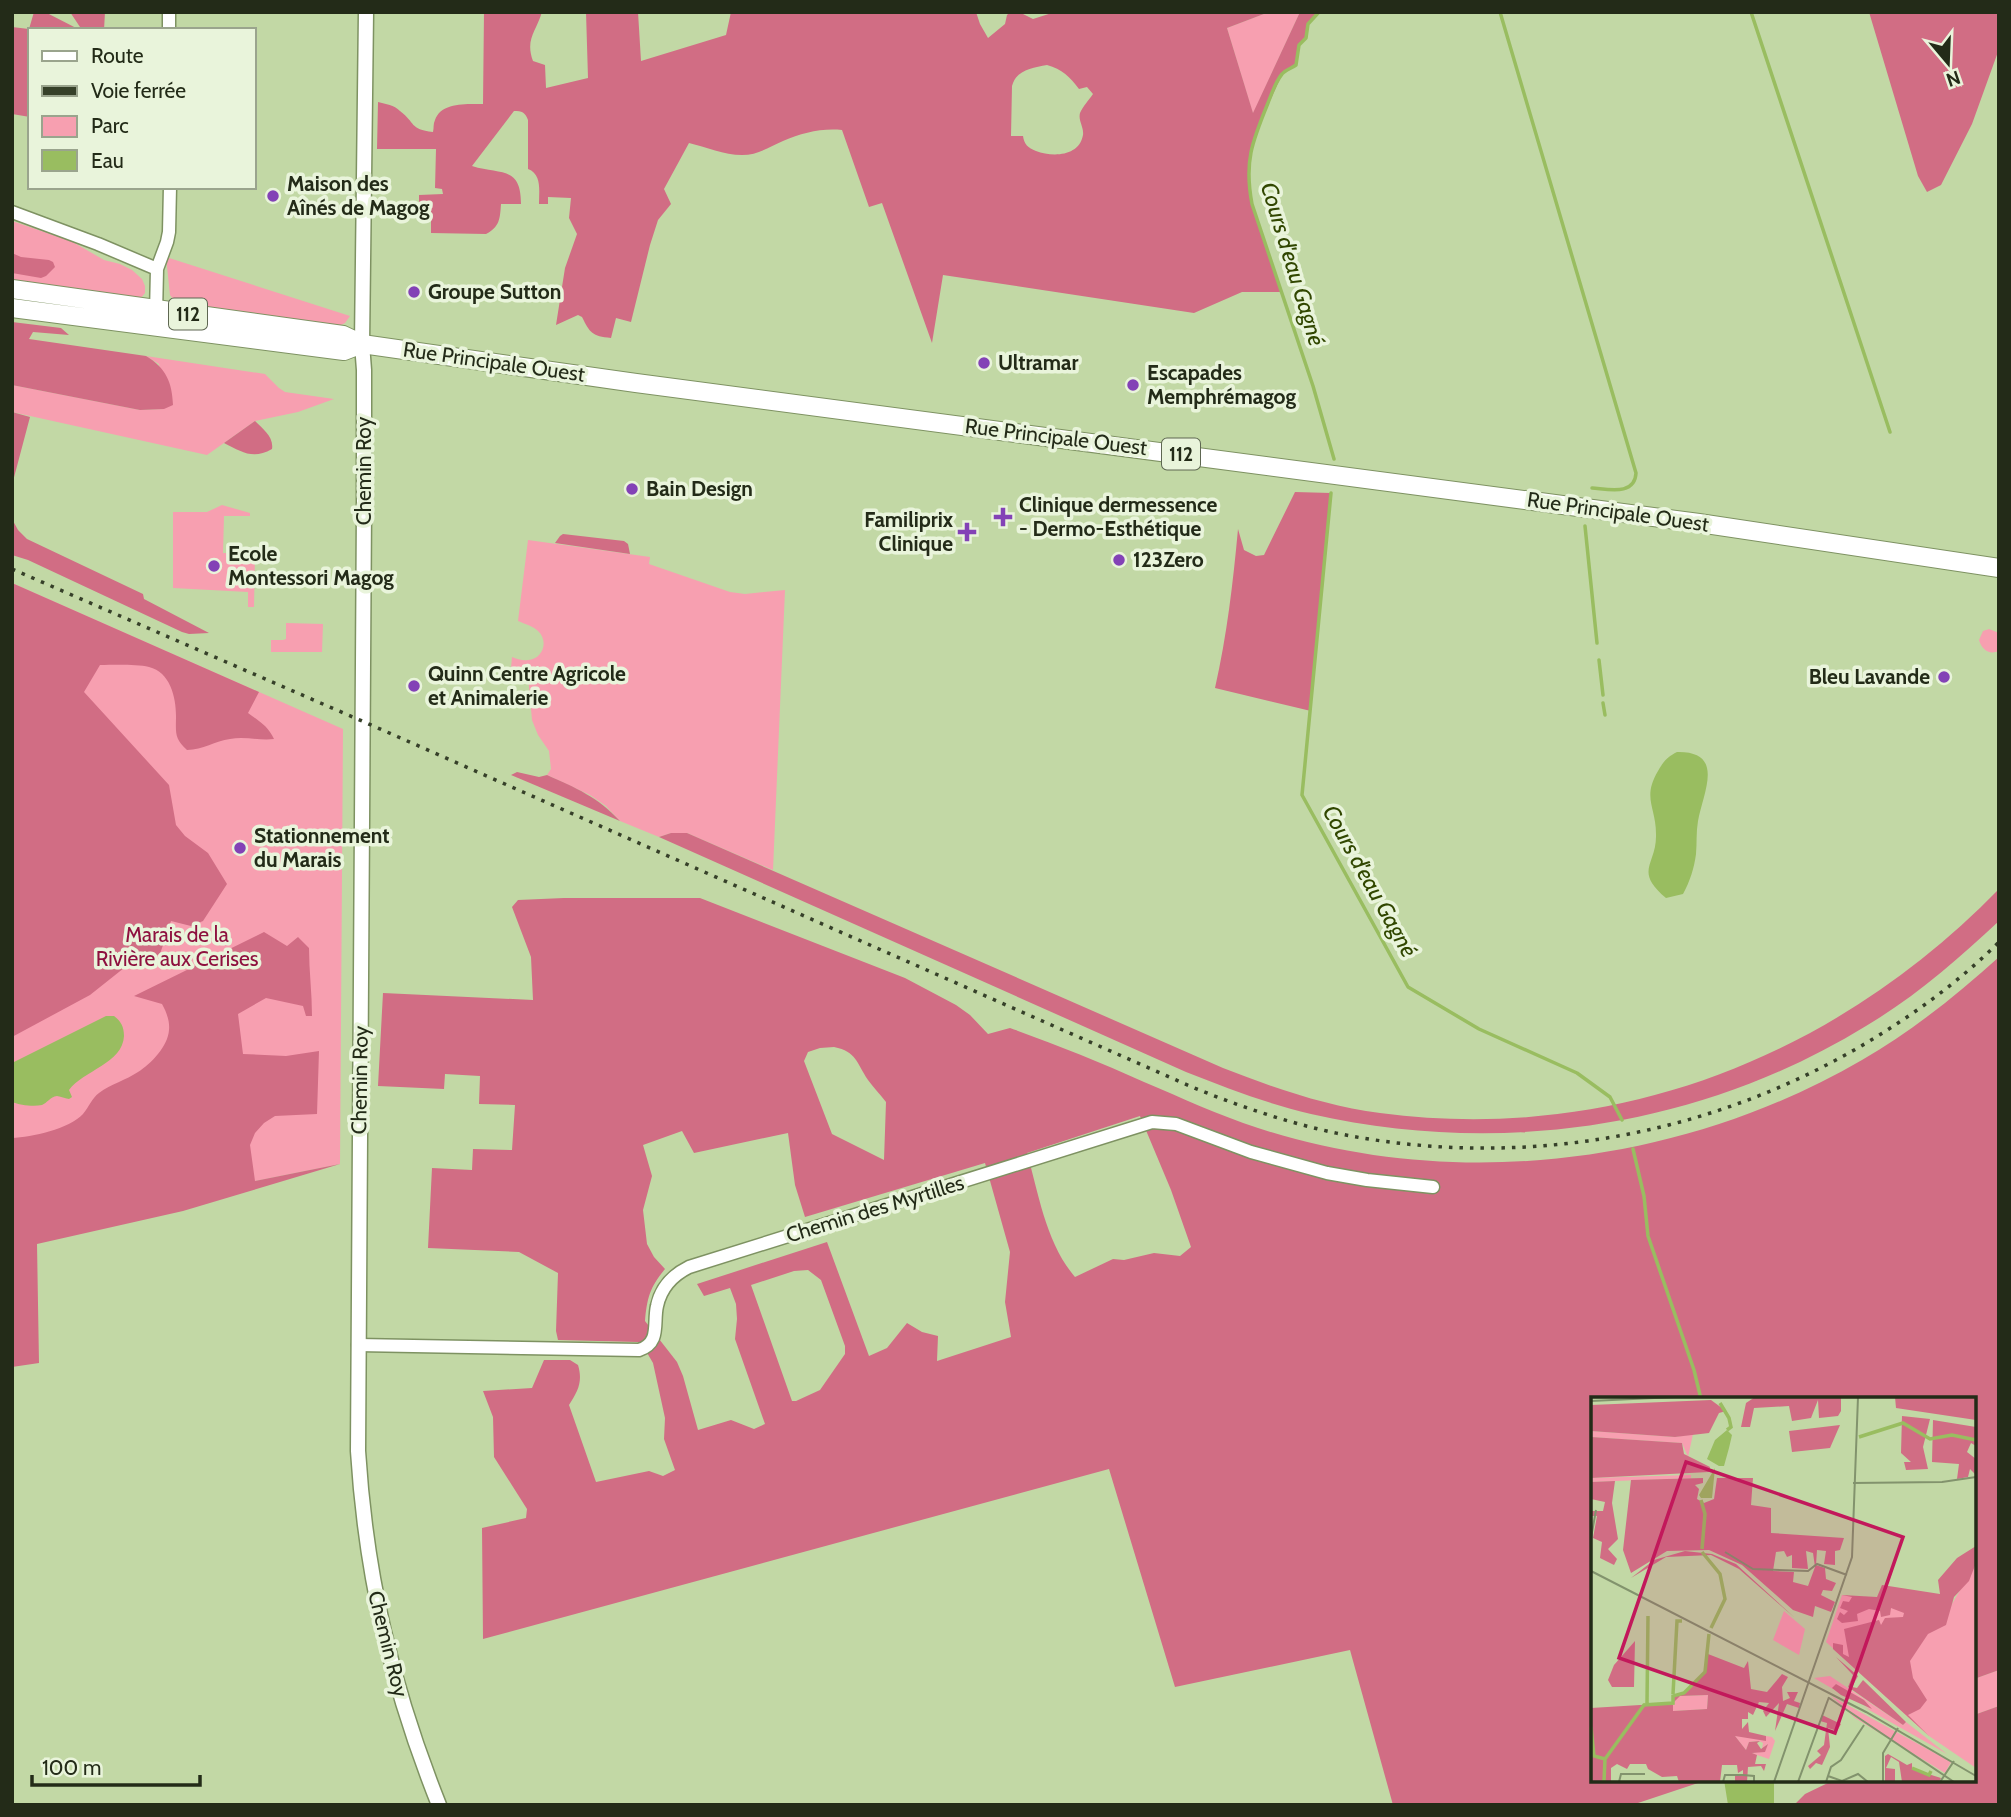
<svg xmlns="http://www.w3.org/2000/svg" width="2011" height="1817" font-family="Cabin,sans-serif">
<style>
.green{fill:#f79fb0}
.forest{fill:#d16d84;fill-rule:evenodd}
.water{fill:#99bd60}
.lines{fill:none;stroke-linecap:round;stroke-linejoin:round}
.stream{stroke:#99bd60;stroke-width:3.5}
.minor-casing{stroke:#7e9262;stroke-width:15}
.tertiary-casing{stroke:#7e9262;stroke-width:17}
.primary-casing{stroke:#7e9262;stroke-width:20}
.minor{stroke:#fff;stroke-width:12}
.tertiary{stroke:#fff;stroke-width:14}
.primary{stroke:#fff;stroke-width:18}
.rail{stroke:#364029;stroke-width:3.5;stroke-dasharray:3.5 7;stroke-linecap:butt}
.poi-dot{fill:#8342b6;stroke:#e9f4db;stroke-width:2.5}
.labels{text-anchor:middle;stroke-width:7;stroke-linejoin:round;paint-order:stroke}
.shield{fill:#e9f4db;stroke:#5e6752;stroke-width:2}
.shield-label{font-size:19px;font-weight:bold;fill:#232b18}
.poi-label{font-size:21px;font-weight:bold;fill:#232b18;stroke:#e9f4db;text-anchor:start}
.street-label{font-size:21px;fill:#232b18;stroke:#e9f4db}
.park-label{font-size:21px;fill:#8e113f;stroke:#e9f4db}
.water-label{font-size:23px;font-style:italic;fill:#314700;stroke:#e9f4db}
.inset-river{fill:none;stroke:#99bd60;stroke-width:3.5}
.inset-road{fill:none;stroke:#82936d;stroke-width:2}
.view{fill:#c2185b;fill-opacity:0.15;stroke:#c2185b;stroke-width:3.5}
.inset-edge{fill:none;stroke:#232b18;stroke-width:3.5}
</style>
<rect width="100%" height="100%" fill="#c2d8a5"/>
<path class="green" d="M1269,12h31l-47,102 -26,-86z
M12,221l59,20 33,19 16,4 12,6 10,9 3,7v7l-5,6 -128,-17z
M166,257l184,59 -5,7 -8,4 -159,-22 -8,-10z
M146,356l119,18 14,14 6,4 49,7 -36,13 -43,9 -48,34 -195,-43v-27l128,25 24,-1 -5,-45z
M222,505l28,8v3h-26l-1,37 32,1 -1,53h-6v-15l-75,-4v-76h34z
M528,540l122,17 -1,7 81,28 15,2 40,-4 -12,280 -86,-37h-16l-12,4 -39,-16 -14,-15 -16,-11 -43,-20 4,-6 -2,-18 -11,-16 -6,-15 -4,-44 -17,-8 1,-11c5,2 11,4 16,3 15,-1 21,-19 10,-29 -5,-5 -13,-7 -20,-10z
M12,583l331,146 -3,435 -328,66z
M286,623l37,1 -1,28h-51v-12h12l3,-1z
M1989,629l10,4v18c-10,4 -17,-1 -20,-11l4,-9z
M1999,1670v36l-25,9v-36z"/>
<path class="forest" d="M34,12h11l35,18h-50v87l-18,-3v-87l17,2z
M70,12h35l-1,18h-22z
M484,12h58c-6,20 -17,27 -9,49l12,4 1,23 42,-10 -2,-66h52l3,49 85,-26 5,-23h245l4,12 8,14 17,-14 2,-9 3,-3h9l14,7 22,-7h214l-42,16 26,85 47,-101h19l-11,12 -2,14 -7,7 -3,20 -14,9 -28,63 -4,18 -2,26 4,23 30,88h-40l-48,21 -251,-38 -11,68 -50,-140 -13,4 -27,-77c-21,-2 -40,3 -59,11 -14,6 -25,14 -41,14 -18,0 -36,-8 -53,-12l-25,46 7,15 -13,16 -8,25 -19,77 -15,-4 -5,20c-19,-2 -21,-5 -29,-21l-4,-2 -22,10 9,-57 12,-34 -8,-16 2,-20 -23,-1v7h-9c0,-13 3,-30 -11,-35v-49c-3,-8 -6,-9 -14,-9l-42,55c28,9 49,-1 49,38h-20c-1,14 -1,23 -15,30l-55,-1v-25l-12,-1v-12l24,-1 -1,-5 -7,-1 1,-39h-59l1,-47c8,2 16,3 22,9 16,12 9,18 33,21 1,-4 0,-8 2,-12 6,-18 32,-16 48,-16zM1047,65c15,4 23,12 32,24l8,-2 6,7c-4,6 -10,12 -13,19 -2,8 4,14 3,22 -4,22 -31,22 -47,16 -8,-3 -12,-7 -13,-15h-12l1,-50c4,-16 20,-18 35,-21z
M1869,12h130v37l-27,75 -31,61 -14,7 -9,-16z
M12,253l9,4 28,3 4,2 2,5 -9,9 -5,2 -29,-5z
M12,322l49,6 8,7 -36,-3 -4,7 117,17c20,12 26,26 27,49l-9,4 -24,1 -128,-25z
M12,412l18,5 -18,68z
M255,421c8,8 19,16 17,28 -19,11 -30,3 -48,-6z
M1295,492l36,1 -20,218 -96,-23c12,-53 18,-105 23,-159l6,21 12,6 8,-1z
M12,519l6,11 9,9 116,55 1,5 65,34 -20,1 -7,-2 -154,-72 -16,-5z
M563,534l61,7 4,3 2,10 -75,-11 5,-7z
M12,583l247,109 -11,21c11,8 20,13 26,26 -14,2 -29,-3 -44,0 -15,2 -27,11 -43,11 -13,-12 -11,-17 -11,-34 0,-19 -6,-44 -27,-49 -13,-3 -35,-2 -49,-2l-16,27 85,93 7,40 9,11 23,17 19,31 -24,37 -12,5 -20,-5 -11,33 -17,8 -8,-7 -9,2 -2,11 -34,27 -78,42z
M517,772l22,5 8,-2c29,13 51,22 73,46l-109,-46z
M671,833h16l536,235c51,20 103,38 157,45 235,31 455,-56 619,-224v32c-42,39 -84,76 -133,105 -166,102 -365,131 -555,88 -43,-10 -84,-26 -125,-42l-527,-235z
M564,898h136l205,80 51,27 14,10 18,19 22,-6c45,16 90,34 134,54 38,16 74,33 114,46 199,65 425,36 604,-68 50,-29 95,-65 137,-103v713l-25,9v-280h-381v381h114l-75,25h-239l-43,-155 -175,37 -66,-218 -626,170 -1,-111 44,-10 1,-9 -33,-52 -1,-40 -10,-26 49,-3 12,-28h26l8,5c5,17 0,26 -9,40l27,77 53,-11 14,5 12,-6 -11,-31 1,-21 -12,-55 -7,-12 -8,-9 -80,-2 -2,-9 2,-58 -39,-21 -91,-4 4,-80 40,2 1,-21 39,1 3,-45 -36,-1 1,-28 -35,-2 -1,15 -66,-3 5,-93 150,7 -2,-43 -19,-50 6,-7zM834,1047c23,5 22,15 34,33 5,7 12,14 18,22l-2,58 -52,-26 -28,-73 4,-9 12,-4zM1140,1116l31,74 20,57 -11,9 -26,-3 -30,7 -11,-1 -38,18c-29,-34 -36,-82 -48,-124zM682,1131l12,22 94,-20 7,52 10,32 180,-54 25,89 -5,50 6,35 -74,24 1,-25 -16,-4 -15,-9 -20,25 -18,8 -42,-114 -130,42 7,12 26,-8 6,16 1,15 -2,20 30,85 -11,5 -23,-9 -33,10 -15,-54 -6,-14 -32,-41c2,-23 5,-34 20,-52l-11,-12 -7,-13 -4,-34 9,-34 -9,-31zM808,1270l13,10 24,66v8l-25,36 -24,11h-4l-41,-116 43,-14z
M264,932l23,14 11,-9 11,11c0,23 3,45 3,68h-6l-3,-10 -37,-8 -28,16 5,40 43,2 33,-5 -2,63 -42,2 -11,7 -9,10 -5,12 5,36 85,-17 -157,47 -146,33 2,119 -27,4v-229c20,-1 57,-9 71,-24 6,-7 9,-16 16,-21 12,-9 27,-13 39,-21 13,-8 30,-26 31,-42 1,-9 -3,-19 -7,-26l-28,-8z
M1999,1706v99h-205l11,-11 29,-14h140v-65z"/>
<path class="water" d="M1677,752c49,-1 26,41 21,69 -2,11 -1,22 -2,33 -2,15 -6,27 -13,40l-17,4c-33,-28 -9,-33 -10,-64 0,-27 -14,-36 2,-63 5,-9 9,-14 19,-19z
M106,1016h8c7,5 10,11 10,20 -1,27 -41,35 -55,54l3,7 -3,2c-2,0 -10,-3 -12,-3 -7,1 -10,7 -15,9 -9,2 -22,0 -30,-3v-39z
M1724,1780h50v25h-46z"/>
<g class="lines">
<path class="stream" d="M1319,12l-11,12 -2,14 -7,7 -3,20c-4,3 -11,5 -14,9 -6,7 -11,21 -14,29 -16,39 -24,59 -16,101l61,182 21,73
M1500,12l136,461c-1,23 -28,16 -44,15
M1751,12l139,420
M1331,493l-29,302 106,192 71,42 98,44 33,24 12,23
M1585,526l12,117
M1599,660l4,35
M1603,703l2,12
M1633,1149l11,47 4,40 46,134 7,29"/>
<g class="minor-casing">
<path id="minor" d="M169,30v-18
M12,212l86,32 59,25
M156,314l1,-45 10,-27 2,-10 1,-45
M358,1345l281,5c22,-7 14,-27 18,-44 4,-19 16,-31 32,-39l463,-145 24,2 75,28 76,21 40,7 66,7"/>
</g>
<g class="tertiary-casing">
<path id="tertiary" d="M366,12l-4,332 2,26v137l-6,944c8,127 34,236 81,354"/>
</g>
<g class="primary-casing">
<path id="primary" d="M12,289l331,46 19,9 274,39 1063,140 300,45
M12,308l332,43 18,-7"/>
</g>
<use href="#minor" class="minor"/>
<use href="#tertiary" class="tertiary"/>
<use href="#primary" class="primary"/>
<path class="rail" d="M12,569l350,152 830,366c59,24 120,44 183,53 182,27 366,-14 520,-115 37,-24 73,-52 104,-83"/>
</g>
<g class="poi-dot">
<circle cx="273" cy="196" r="7"/>
<circle cx="414" cy="292" r="7"/>
<circle cx="984" cy="363" r="7"/>
<circle cx="1133" cy="385" r="7"/>
<circle cx="632" cy="489" r="7"/>
<path d="M999.5 506.5h7v7h7v7h-7v7h-7v-7h-7v-7h7z"/>
<path d="M963.5 521.5h7v7h7v7h-7v7h-7v-7h-7v-7h7z"/>
<circle cx="1119" cy="560" r="7"/>
<circle cx="214" cy="566" r="7"/>
<circle cx="1944" cy="677" r="7"/>
<circle cx="414" cy="686" r="7"/>
<circle cx="240" cy="848" r="7"/>
</g>
<g class="labels">
<g class="shield">
<rect x="169" y="298.5" width="38" height="31" rx="5"/>
<rect x="1162" y="438.5" width="38" height="31" rx="5"/>
</g>
<g class="shield-label">
<text x="188" y="321">112</text>
<text x="1181" y="461">112</text>
</g>
<g class="poi-label">
<text x="287" y="191">Maison des<tspan x="287" dy="24">Aînés de Magog</tspan></text>
<text x="428" y="299">Groupe Sutton</text>
<text x="998" y="370">Ultramar</text>
<text x="1147" y="380">Escapades<tspan x="1147" dy="24">Memphrémagog</tspan></text>
<text x="646" y="496">Bain Design</text>
<text x="1019" y="512">Clinique dermessence<tspan x="1019" dy="24">- Dermo-Esthétique</tspan></text>
<text x="953" y="527" text-anchor="end">Familiprix<tspan x="953" dy="24">Clinique</tspan></text>
<text x="228" y="561">Ecole<tspan x="228" dy="24">Montessori Magog</tspan></text>
<text x="1133" y="567">123Zero</text>
<text x="428" y="681">Quinn Centre Agricole<tspan x="428" dy="24">et Animalerie</tspan></text>
<text x="1930" y="684" text-anchor="end">Bleu Lavande</text>
<text x="254" y="843">Stationnement<tspan x="254" dy="24">du Marais</tspan></text>
</g>
<g class="street-label">
<text transform="translate(494 362) rotate(8)" y="7">Rue Principale Ouest</text>
<text transform="translate(1056 437) rotate(7)" y="7">Rue Principale Ouest</text>
<text transform="translate(364 471) rotate(-90)" y="7">Chemin Roy</text>
<text transform="translate(1618 512) rotate(8)" y="7">Rue Principale Ouest</text>
<text transform="translate(360 1080) rotate(-89)" y="7">Chemin Roy</text>
<text transform="translate(875 1209) rotate(-17)" y="7">Chemin des Myrtilles</text>
<text transform="translate(388 1644) rotate(76)" y="7">Chemin Roy</text>
</g>
<g class="park-label">
<text x="177" y="942">Marais de la<tspan x="177" dy="24">Rivière aux Cerises</tspan></text>
</g>
<g class="water-label">
<text transform="translate(1293 264) rotate(73)" y="8">Cours d'eau Gagné</text>
<text transform="translate(1370 881) rotate(61)" y="8">Cours d'eau Gagné</text>
</g>
</g>
<g transform="translate(1591 1397)">
<rect width="385" height="385" fill="#c2d8a5"/>
<path d="M0,34l84,6 18,-3 -5,23 -6,-14 -91,-6zM100,78v3l-100,4v-4zM385,166v205l-47,-32 -103,-94 16,-47 107,14zM193,214l21,18 -6,26 -26,-15zM239,279l73,49 3,-3 41,32 -85,-48 9,4 -35,-26 -3,5 -19,-11zM117,298l-1,14 -34,2 -11,-7 11,-1 7,-7zM240,299l120,66 -6,11 -90,-55zM143,338l32,5v-4l6,1 3,4 -6,18 -18,-6 14,-2 2,-7 -5,5 1,-6 -4,-2 -10,1 -3,8z" fill="#f79fb0"/>
<path d="M164,0h86v14l-3,5 -19,2 -1,-18 -7,18 -19,3 -3,-15 -35,2 -4,19h-9l5,-24zM304,0h81v23l-80,-12zM120,3l15,11 -7,2 -10,20 -34,4 -84,-6v-26zM311,19l28,3 -7,28 5,22 -22,1 -2,-8h7l-10,-9zM342,23l43,7v19l-5,-3 -4,9 9,7v16l-6,-6 -2,8 -11,2 2,-15 -27,-2zM249,28l-10,23 -38,4 -3,-21zM0,40l91,6 2,11 26,13 -1,5 -118,6zM112,81v5l-8,2 4,4 -2,10 7,4 10,-4 3,-21h36l-2,27 20,3v25l73,5 -4,12 -5,1v14l-11,-1 2,-13 -9,-1 -1,15 9,3 1,11 10,4 -4,8 -9,-1 -2,5 14,7 -4,10 -16,-6 -2,11 -20,-7 -51,-45 -33,-15 -42,1 -36,22 -8,-23 8,-70zM193,154l3,6 5,-2v13l16,1 -2,-18 7,2 2,14 -7,19 -15,-4 1,-10 -21,-1 3,-19zM24,84l-3,22 6,36 -10,10 9,10 -3,6 -14,-7 2,-16 -9,-4 4,-22h-6v-5h12l2,-9 -14,-3v-17zM385,149v17l-7,18 -15,16 -8,28 -18,9 -18,27 3,17 14,22 -7,9 -12,6 21,21 -96,-87v-6l10,2v9l6,3 -5,-28 35,-9 2,5 4,-7 18,-1 1,-4 -13,-5 -1,7 -9,2 -1,-6 -11,-2 -12,5 1,7 -16,2 -5,-4 3,-7 4,3 4,-4 -8,-3 3,-7 6,1 3,-5 -10,-2 35,2 5,-12 58,9 -2,-14 19,-22zM94,154l27,3 24,10 59,54 -56,-49 -28,-14 -45,2 -35,21 23,-18zM44,244l-1,46h-22l-4,-7 6,-15zM117,257l36,14 4,-7 3,28 16,3 15,-18 6,3 -6,10 1,14 7,-3 -3,-6h11l-4,9 6,2 -1,5 -12,-4 -12,27 4,-28 -13,14 -3,-6 6,-8 -10,-1 -6,13 -5,-3v7h-6v10l6,-7 1,10 17,4v5l-31,-5 11,14 3,-8 11,-1 -3,2 4,6 7,-5 -3,8 -13,1 5,2 -2,9h11l-2,7 -3,-5 -13,1 -1,15h-12v-6h8v-6l-5,3 -1,-8h-15l-2,17h-41l-2,-6 -15,1 -14,-8 -2,-5h-16l-3,5 -10,-5 -6,4v14h-20v-74l82,-5v-7l11,-3 21,-21zM117,298l-1,14 -34,2v-6l-11,-1 11,-1 7,-7zM245,260l22,19 -6,11 5,1 6,-8 43,42 -3,3 -55,-38 5,-12zM245,287l28,16 8,9 -31,-14 -9,-7zM231,318l19,9 -4,7 -9,-3 2,19 -8,18 -6,-2 -6,6 -2,-3 13,-11 -4,-4 7,-6 3,-22 -7,-2zM297,357l19,11 5,-2v6l29,9 -2,4h-37l-3,-20 -8,-5 -5,11 9,1v13h-10v-26z" fill="#d16d84" fill-rule="evenodd"/>
<path d="M136,33l5,5 -3,13 -5,18h-5l-12,-7 8,-19zM124,71l-3,30h-11l-2,-3z" fill="#99bd60"/>
<path class="inset-river" d="M129,6l9,15 2,9 -4,3M268,40l44,-14 27,16 22,-4 24,5M110,103l4,14 -3,35M111,155l18,22 5,25 -14,29M82,297l4,-73h5M56,306l1,-87M0,330l3,29 11,3M321,371l17,7 2,-4M13,385l1,-23 39,-54 29,-2v-7l11,-3 21,-21 4,-38"/>
<path class="inset-road" d="M0,4l84,-4M262,86l89,-1 34,-5M0,141l5,-28M134,155l28,17 55,2 9,-7 30,11M0,174l275,141 110,64M238,301l125,84M237,379l14,5 16,-7 10,8M28,385l2,-8h24M132,385l2,-7h18l11,1v6M183,385l78,-225 6,-160M207,385l31,-85M235,385l5,-15 10,-7 23,-35M292,385v-29l15,-25M349,385l14,-21"/>
<path class="view" d="M95,65l217,75 -68,196 -216,-75z"/>
<rect width="385" height="385" class="inset-edge"/>
</g>
<rect width="2011" height="1817" fill="none" stroke="#232b18" stroke-width="28"/>
<rect x="28" y="28" width="228" height="161" fill="#e9f4db" stroke="#9aa48d" stroke-width="2"/>
<rect x="42" y="51" width="35" height="10" fill="#ffffff" stroke="#9aa48d" stroke-width="2"/>
<text x="91" y="63" font-size="21" fill="#232b18">Route</text>
<rect x="42" y="86" width="35" height="10" fill="#364029" stroke="#9aa48d" stroke-width="2"/>
<text x="91" y="98" font-size="21" fill="#232b18">Voie ferrée</text>
<rect x="42" y="116" width="35" height="21" fill="#f79fb0" stroke="#9aa48d" stroke-width="2"/>
<text x="91" y="133" font-size="21" fill="#232b18">Parc</text>
<rect x="42" y="150" width="35" height="21" fill="#99bd60" stroke="#9aa48d" stroke-width="2"/>
<text x="91" y="168" font-size="21" fill="#232b18">Eau</text>
<g transform="translate(1948 63) rotate(161)" stroke="#e9f4db" stroke-width="5" paint-order="stroke">
<path d="M0-5L12 26L0 18L-12 26Z" fill="#232b18"/>
<text y="-10" font-size="19" font-weight="bold" text-anchor="middle" fill="#232b18">N</text>
</g>
<path d="M32 1775v10h168v-10" fill="none" stroke="#232b18" stroke-width="3.5"/>
<text x="42" y="1775" font-size="21" fill="#232b18" stroke="#e9f4db" stroke-width="5" paint-order="stroke">100 m</text>
</svg>
